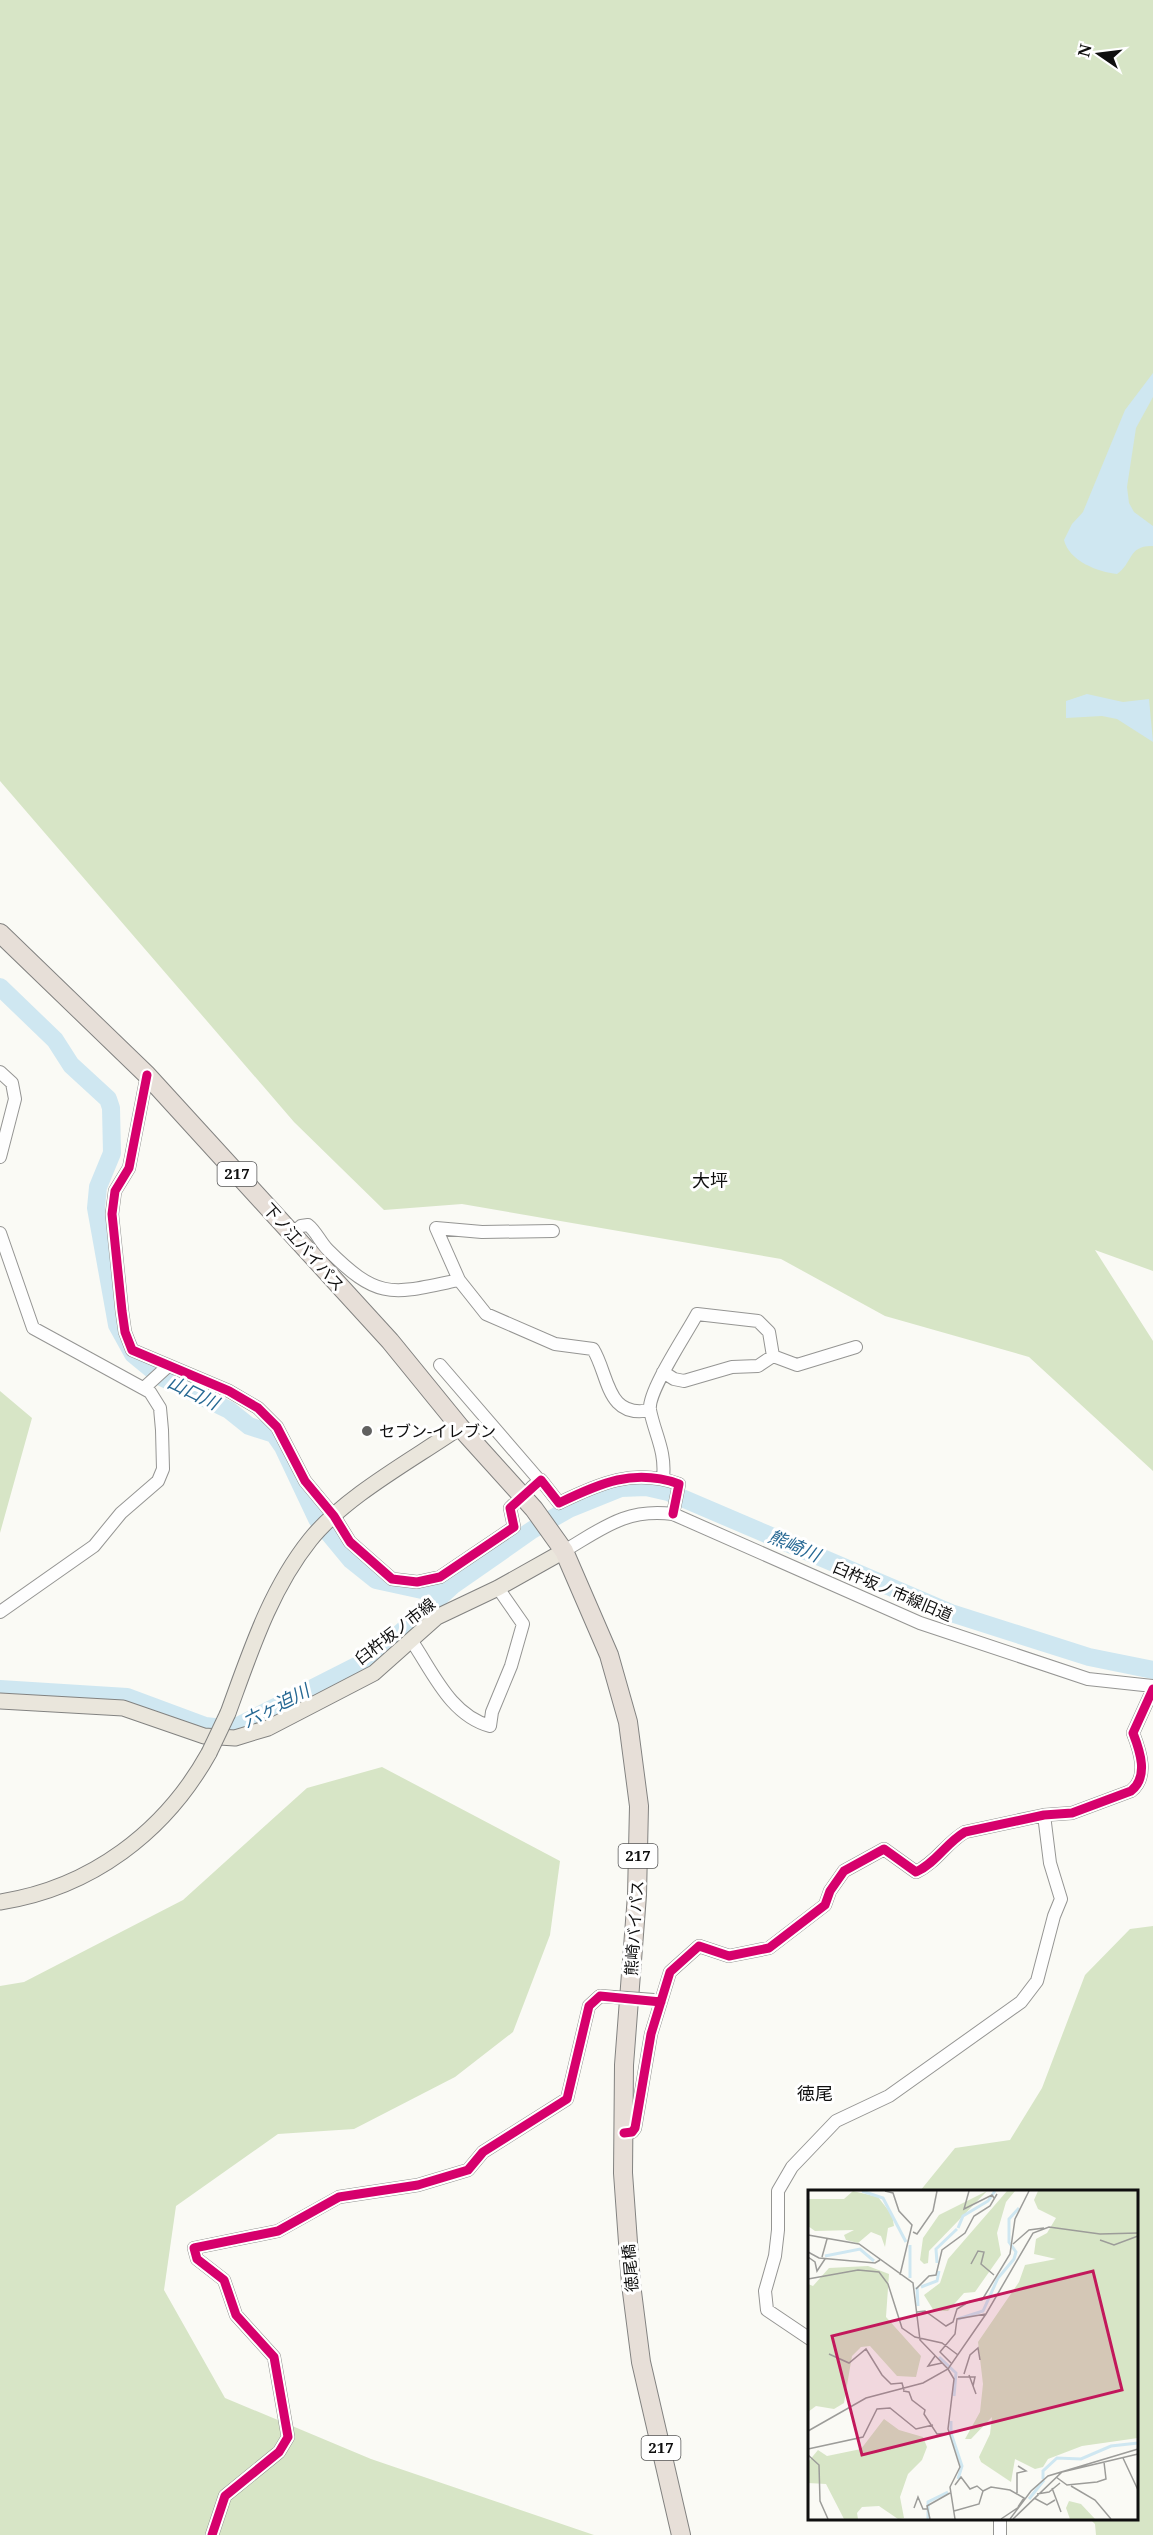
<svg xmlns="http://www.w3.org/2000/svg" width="1153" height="2535" font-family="'Noto Serif','Noto Sans JP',serif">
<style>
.forest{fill:#d7e5c6}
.water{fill:#cfe7f1}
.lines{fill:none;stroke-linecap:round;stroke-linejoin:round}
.river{stroke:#cfe7f1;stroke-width:18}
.minor-casing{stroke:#959593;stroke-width:14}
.major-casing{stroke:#828280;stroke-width:17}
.highway-casing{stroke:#828280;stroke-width:20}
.minor{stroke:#fefefe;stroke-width:12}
.major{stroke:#eae6dc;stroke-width:15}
.highway{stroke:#e7dfd8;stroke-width:18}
.minor-bridge-casing{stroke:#959593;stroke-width:14;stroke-linecap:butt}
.major-bridge-casing{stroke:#828280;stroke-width:17;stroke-linecap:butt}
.minor-bridge{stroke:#fefefe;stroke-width:12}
.major-bridge{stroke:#eae6dc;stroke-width:15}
.cycleway-casing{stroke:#fff;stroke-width:13}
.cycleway{stroke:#d6006c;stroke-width:9}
.poi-dot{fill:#616160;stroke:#fff;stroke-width:2}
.labels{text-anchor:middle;stroke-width:6;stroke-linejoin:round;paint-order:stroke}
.shield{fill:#fff;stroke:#575757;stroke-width:1.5}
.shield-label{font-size:15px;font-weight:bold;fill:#0f0f0f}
.street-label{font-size:16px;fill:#0f0f0f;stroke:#fff}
.poi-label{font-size:16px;fill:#0f0f0f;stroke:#fff;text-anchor:start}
.neighbourhood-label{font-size:18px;fill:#0f0f0f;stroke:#fff}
.water-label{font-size:18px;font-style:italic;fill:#266893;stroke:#fff}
.inset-river{fill:none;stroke:#cfe7f1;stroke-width:3}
.inset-road{fill:none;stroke:#9c9c99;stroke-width:1.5}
.view{fill:#c2185b;fill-opacity:0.15;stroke:#c2185b;stroke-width:3}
.inset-edge{fill:none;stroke:#0f0f0f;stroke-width:3}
</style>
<rect width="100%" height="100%" fill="#fafaf5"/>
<path class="forest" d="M0,0h1153v1271l-58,-21 58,91v130l-124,-114 -144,-41 -104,-57 -319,-55 -78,6 -90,-88 -294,-341z
M0,1391l32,27 -32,115z
M382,1767l178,94 -10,74 -37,97 -58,45 -101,52 -76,5 -102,72 -12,84 61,108 146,61 223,76h-594v-549l24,-4 159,-82 124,-112z
M1153,1926v609h-57l-1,-11 -5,-5 46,-1v-326l-216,-1 35,-43 55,-8 32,-52 43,-113 45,-46z"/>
<path class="water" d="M1153,373v24l-17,31 -9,59 2,16 5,9 19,14v20c-25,-1 -20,17 -36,28 -19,-2 -48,-13 -53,-34l8,-16 11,-12 42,-102z
M1087,694l36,8 26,-3 4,43 -36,-23 -15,-3 -36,2v-17z"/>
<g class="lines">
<path class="river" d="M0,987l55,53 16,25 37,34 3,9 1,45 -14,34 -2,21 21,117 16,29 28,23 68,33 20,16 25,8 9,13 34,72 34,41 25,20 46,10h23l7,-4
M0,1689l127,8 78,29 27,3 142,-72 78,-71 80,-56 37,-21 52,-21 25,-1 22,5 283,121 138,44 64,13"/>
<g class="minor-casing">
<path id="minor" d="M0,1072l12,11 3,16 -15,58
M147,1075l-18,93 -14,23 -3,23 10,97 3,21 7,18 97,41 29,17 19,19 28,54 29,35 16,26 42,37 25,3 23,-5 74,-50 -4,-19 3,-3
M553,1231l-71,1 -46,-4 23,52 27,34 69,30 38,5c16,26 13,70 57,61
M0,1233l33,95 117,64 10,16 2,22 1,39 -5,12 -37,32 -27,33 -94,66
M292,1234l9,-8 7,-1c8,6 12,17 20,25 51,51 64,44 131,30
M773,1356l24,9 59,-18
M440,1365l100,116
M663,1372l11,7 10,2 48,-14 26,-1 15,-10
M144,1388l24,-22
M663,1478c3,-27 -8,-43 -13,-68 -3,-18 37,-77 47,-96l61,7 11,11 4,24
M532,1487l9,-7 18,23c41,-20 75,-35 120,-19l-6,30
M564,1551c39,-23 62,-43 109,-37l247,109 168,56 65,7
M411,1640c22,32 39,75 79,86l2,-14 19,-46 12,-42 -25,-36
M624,2133l8,-1 3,-4 16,-94 19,-62 29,-26 30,10 40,-8 56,-43 5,-14 14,-20 40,-22 32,23c20,-9 30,-29 49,-40l79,-17 28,-2 59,-22c18,-14 9,-40 2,-58l20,-44
M810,2339l-43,-29 -2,-19 10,-35 3,-26v-39l14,-24 44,-46 53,-25 132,-94 16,-21 17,-65 7,-17 -11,-36 -6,-48
M1000,2518v17
M212,2535l13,-39 54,-44 9,-15 -14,-80 -38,-42 -12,-35 -27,-21 -3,-11 84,-17 61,-34 79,-12 50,-15 15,-18 84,-53 22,-93 11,-10"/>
</g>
<g class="major-casing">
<path id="major" d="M0,1701l123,7 81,28 31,2 33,-10 106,-55 63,-56 61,-29 66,-37
M228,1713c22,-60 42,-123 82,-173 35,-44 104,-81 150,-113
M0,1902c91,-14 165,-70 209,-149"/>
</g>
<g class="highway-casing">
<path id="highway" d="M0,933l147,142 243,266 70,86 74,82 30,42 45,104 19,67 11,84 -2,89 -13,170 -1,108 8,111 10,78 40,173"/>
</g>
<use href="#minor" class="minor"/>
<use href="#major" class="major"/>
<use href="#highway" class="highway"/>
<g class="minor-bridge-casing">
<path id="minor-bridge" d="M600,1996l54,4"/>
</g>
<g class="major-bridge-casing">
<path id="major-bridge" d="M209,1753l19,-40"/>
</g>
<use href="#minor-bridge" class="minor-bridge"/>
<use href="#major-bridge" class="major-bridge"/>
<g class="cycleway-casing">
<path id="cycleway" d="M147,1075l-18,93 -14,23 -3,23 10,97 3,21 7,18 97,41 29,17 19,19 28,54 29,35 16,26 42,37 25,3 23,-5 74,-50 -4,-19 31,-28 18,23c41,-20 75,-35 120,-19l-6,30
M624,2133l8,-1 3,-4 16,-94 19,-62 29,-26 30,10 40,-8 56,-43 5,-14 14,-20 40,-22 32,23c20,-9 30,-29 49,-40l79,-17 28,-2 59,-22c18,-14 9,-40 2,-58l20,-44
M212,2535l13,-39 54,-44 9,-15 -14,-80 -38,-42 -12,-35 -27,-21 -3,-11 84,-17 61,-34 79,-12 50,-15 15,-18 84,-53 22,-93 11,-10 61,6"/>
</g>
<use href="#cycleway" class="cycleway"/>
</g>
<circle class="poi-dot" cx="367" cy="1431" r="6"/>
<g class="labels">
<g class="shield">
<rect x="217.5" y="1162" width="39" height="24" rx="4.5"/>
<rect x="618.5" y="1844" width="39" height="24" rx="4.5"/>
<rect x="641.5" y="2436" width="39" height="24" rx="4.5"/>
</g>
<g class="shield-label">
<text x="237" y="1179">217</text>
<text x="638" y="1861">217</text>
<text x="661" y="2453">217</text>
</g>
<g class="street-label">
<text transform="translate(304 1247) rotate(48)" y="6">下ノ江バイパス</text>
<text transform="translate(893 1591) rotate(23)" y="6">臼杵坂ノ市線旧道</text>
<text transform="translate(395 1631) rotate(-38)" y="6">臼杵坂ノ市線</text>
<text transform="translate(634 1928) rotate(-86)" y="6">熊崎バイパス</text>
<text transform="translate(630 2268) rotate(-95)" y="6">徳尾橋</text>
</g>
<g class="poi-label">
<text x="379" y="1437">セブン-イレブン</text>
</g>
<g class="neighbourhood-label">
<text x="710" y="1187">大坪</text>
<text x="815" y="2100">徳尾</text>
</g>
<g class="water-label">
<text transform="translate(193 1393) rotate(26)" y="6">山口川</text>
<text transform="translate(794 1546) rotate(23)" y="6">熊崎川</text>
<text transform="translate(276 1706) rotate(-27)" y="6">六ヶ迫川</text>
</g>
</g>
<g transform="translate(808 2190)">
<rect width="330" height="330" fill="#fafaf5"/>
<path d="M45,1l25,6 14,18 2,11 -6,2 -3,19 -4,-11 -10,-4 -13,11 -12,-3 -2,-5 10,-5 -39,1 -7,-5v-27h36zM179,1l-58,60 -1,12 -4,1 -4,-4 3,-22 16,-23zM199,1h8l-9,11 -9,31 4,22 -26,37 -11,1 -16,18h-14l-10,-16 16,-12 8,-24zM230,1h100v247l-56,8 -34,13 -5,8 -8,2 -20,-10 -4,23 -30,-20 -2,-5 11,-23 2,-17 -21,22h-6l15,-27 3,-28 -5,-42 41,-60 6,-17 31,-6 -22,-5 2,-15 11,-6 9,-15 -18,-9 -4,-9zM60,76l21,8 -3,43 35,39 -5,21 -19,-1 -27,-30 -9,1 -9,9 -8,47 -10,6 -18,-3 -8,6v-128l5,2 16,-18zM76,229l15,11 24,7 4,10 -5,13 -14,14 -8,23 4,21 -6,1 -19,-13 -17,1 -5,6 1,6h-14l-18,-35 -18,-1v-21l10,-12 9,6 34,-7zM261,311l12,3 14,15h-25l-4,-11z" fill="#d7e5c6"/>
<path class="inset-river" d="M54,1l21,7 23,44M150,38l5,-12 25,-15 7,-10M102,55v33M17,66l35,-7 14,12M129,73l-1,-14 21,-20M109,97l1,19M113,97l16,-6 2,-10M150,129l25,-8 15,-33 16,-19 2,-7 -7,-10v-23l10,-11M131,167l17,16 -2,23M143,231v12l11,33 -4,13M235,289v-8l14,-13 24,1 30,-13 27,-3M221,309l15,-19M120,329v-17l20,-10"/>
<path class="inset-road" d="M77,1l8,2 6,18 13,14 -12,50M161,1l-5,18 28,-14 2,3M105,42l4,2 16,-23 4,-20M0,45l51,9 54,39 7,57 28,29M292,50l14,5 24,-9M205,54l16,-14 15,-2M0,62l11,6 56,5 5,-3M0,67l7,5 2,9 8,-12M14,67l5,-18M163,74l7,-13 6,1 -3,12 13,11M0,89l50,-9 21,2 9,12 14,44 13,9 27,6 16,12M108,99l13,-13 7,-1 6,-25 23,-17 9,-17 16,-10 7,-12M109,122l8,-1 21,15 7,-4 4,-13 13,-8 12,-1 28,-46 5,-35 14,-28M21,164l20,9 17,-14 16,26 9,9 11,-1 2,7M127,166l-7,10 14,-3M143,173l-11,-11 15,-18 2,-15 29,-5M140,179l6,10 -6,50 12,38 -10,20 5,32M156,184l6,-19 8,-7 2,12M161,185l7,19M150,187h17l-2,9M95,201l6,1 3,8 13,10 -1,4 13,20 12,-1M0,241l58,-33 57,-15 25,-14 38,-55 47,-81 16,-6 51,7 38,-1M0,259l55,-12 14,-28 13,-1 26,21 17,-4M0,265l11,10 1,36 8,18M315,268l15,32M248,287l11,8 30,-3 9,-3 -2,-17M147,295l6,-8 9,12 7,-3 6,5M263,296l24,14 16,19M244,298l9,24M175,301l8,-4 19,3 14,8 -6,9M209,303v-20l9,-2 -8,-5M229,304l12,-2 11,-9M226,308l13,7 8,-5M106,318l4,-11 5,12h4M146,321l25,-7 4,-13M122,329l-3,-13 23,-13M193,329l18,-12M202,329l21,-28 17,-15 90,-27M205,329l49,-47 76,-18"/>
<path class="view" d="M285,81l29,119 -260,65 -30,-119z"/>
<rect width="330" height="330" class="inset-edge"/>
</g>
<g transform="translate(1099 54) rotate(284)" stroke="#ffffff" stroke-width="4.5" paint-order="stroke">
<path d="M0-4.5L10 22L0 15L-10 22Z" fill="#0f0f0f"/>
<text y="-9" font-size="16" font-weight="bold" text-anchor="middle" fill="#0f0f0f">N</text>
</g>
</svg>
